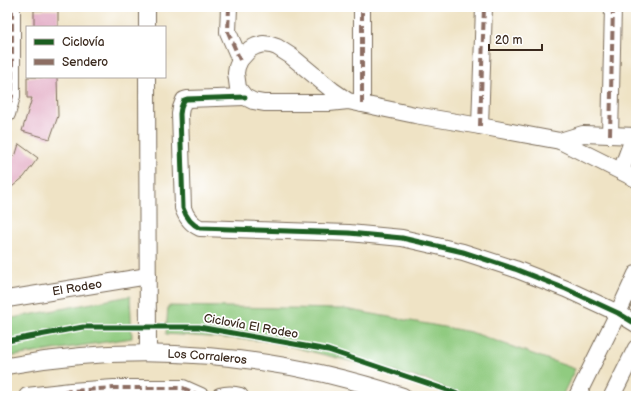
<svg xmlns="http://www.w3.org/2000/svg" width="643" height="403" font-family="'Balsamiq Sans',sans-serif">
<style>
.green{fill:#90cb80;stroke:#667a4f}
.building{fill:#e3adc6}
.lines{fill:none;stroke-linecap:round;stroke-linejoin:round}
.minor-casing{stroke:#7a6b58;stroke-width:18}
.minor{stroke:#fff;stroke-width:16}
.quiet{stroke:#8d6e63;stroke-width:4;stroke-dasharray:8 4;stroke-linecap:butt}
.cycleway-casing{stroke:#fff;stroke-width:8}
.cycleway{stroke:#1b5e20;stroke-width:5}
.labels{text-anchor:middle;stroke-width:3.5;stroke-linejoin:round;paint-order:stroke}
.street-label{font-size:12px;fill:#3b2a1e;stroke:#fff}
</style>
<rect width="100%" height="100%" fill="#fff"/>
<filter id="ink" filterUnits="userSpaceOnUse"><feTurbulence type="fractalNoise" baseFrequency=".025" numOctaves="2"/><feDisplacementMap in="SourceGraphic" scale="8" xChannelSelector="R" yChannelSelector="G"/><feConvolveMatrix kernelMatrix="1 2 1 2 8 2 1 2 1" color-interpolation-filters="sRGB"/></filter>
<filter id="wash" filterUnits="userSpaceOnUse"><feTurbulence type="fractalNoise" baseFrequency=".012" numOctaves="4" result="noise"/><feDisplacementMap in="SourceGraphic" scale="16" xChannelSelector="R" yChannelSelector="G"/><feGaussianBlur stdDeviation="0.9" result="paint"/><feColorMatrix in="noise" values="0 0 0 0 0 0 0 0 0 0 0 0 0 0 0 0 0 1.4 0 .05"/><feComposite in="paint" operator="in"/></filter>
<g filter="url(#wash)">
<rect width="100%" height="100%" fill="#efe3c5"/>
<path class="green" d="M130,296l2,42 -125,19v-38z
M168,306l177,3 126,23 104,37 -13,27h-102l-30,-15 -161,-40 -103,-7z"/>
<g id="blocks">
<path class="building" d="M34,10h24v17h-24z
M27,77h30l1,39 -8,23 -28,-8 10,-33h-5z
M19,144l19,14 -14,19 -17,14v-40l8,6z"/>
</g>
</g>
<g filter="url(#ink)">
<use href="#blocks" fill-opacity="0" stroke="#7a6b58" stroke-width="1"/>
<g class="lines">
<g class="minor-casing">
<g id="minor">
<path d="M147,7v20"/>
<path d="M229,7l-1,25 12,28"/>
<path d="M147,77l1,276"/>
<path d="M245,97l-58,2 -3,1 -3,8 -1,6 3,94c3,9 8,16 17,20l149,5 53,5 61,14 52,17 51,20 52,24 18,11"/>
<path d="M348,101l-16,-11 -41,-34 -14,-9 -6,-2 -8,-1 -7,2 -6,3 -10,11 -3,7 -1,6 2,15 7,9 8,4 11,2h65l19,-2 67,14 65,11 80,15 76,38"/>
<path d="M362,104v-97"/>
<path d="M7,114l5,-18v-89"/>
<path d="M480,126l4,-119"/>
<path d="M610,135l3,-128"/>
<path d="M560,141l23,-7 53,2"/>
<path d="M621,171l13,-35"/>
<path id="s1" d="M7,299l141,-23"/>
<path id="s2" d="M7,366c132,-25 270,-12 396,30"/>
<path d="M27,396l44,-5 43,-3h69l18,8"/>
<path d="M220,396c7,-2 13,-2 20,0"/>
<path d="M577,396l41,-83 18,-39"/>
<path d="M612,396l24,-48"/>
</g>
</g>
<use href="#minor" class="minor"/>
<path class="quiet" d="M229,7l-1,25 12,28
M362,104v-97
M7,114l5,-18v-89
M480,126l4,-119
M610,135l3,-128
M27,396l44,-5 43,-3h69l18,8
M220,396c7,-2 13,-2 20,0"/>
<g class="cycleway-casing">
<path id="cycleway" d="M245,97l-58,2 -3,1 -3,8 -1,6 3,94c3,9 8,16 17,20l149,5 53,5 61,14 52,17 51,20 52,24 18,11
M7,341l76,-14h116l129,23 122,41 12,5"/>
</g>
<use href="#cycleway" class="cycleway"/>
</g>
</g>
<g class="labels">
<g class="street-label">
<text dy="4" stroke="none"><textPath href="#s1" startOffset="71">El Rodeo</textPath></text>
<text transform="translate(251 326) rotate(10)" y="4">Ciclovía El Rodeo</text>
<text dy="4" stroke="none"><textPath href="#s2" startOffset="201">Los Corraleros</textPath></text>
</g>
</g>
<rect width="643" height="403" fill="none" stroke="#fff" stroke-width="24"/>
<rect x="26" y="26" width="140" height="52" fill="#ffffff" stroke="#b1aaa5"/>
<rect x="34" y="39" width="20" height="6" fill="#1b5e20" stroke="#b1aaa5"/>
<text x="62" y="46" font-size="12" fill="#3b2a1e">Ciclovía</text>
<rect x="34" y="59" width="20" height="6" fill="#8d6e63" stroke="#b1aaa5"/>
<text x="62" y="66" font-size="12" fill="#3b2a1e">Sendero</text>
<path d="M489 44v6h53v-6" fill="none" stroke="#3b2a1e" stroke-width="2"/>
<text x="495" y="44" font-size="12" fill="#3b2a1e" stroke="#ffffff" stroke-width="3" paint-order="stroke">20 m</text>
</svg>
